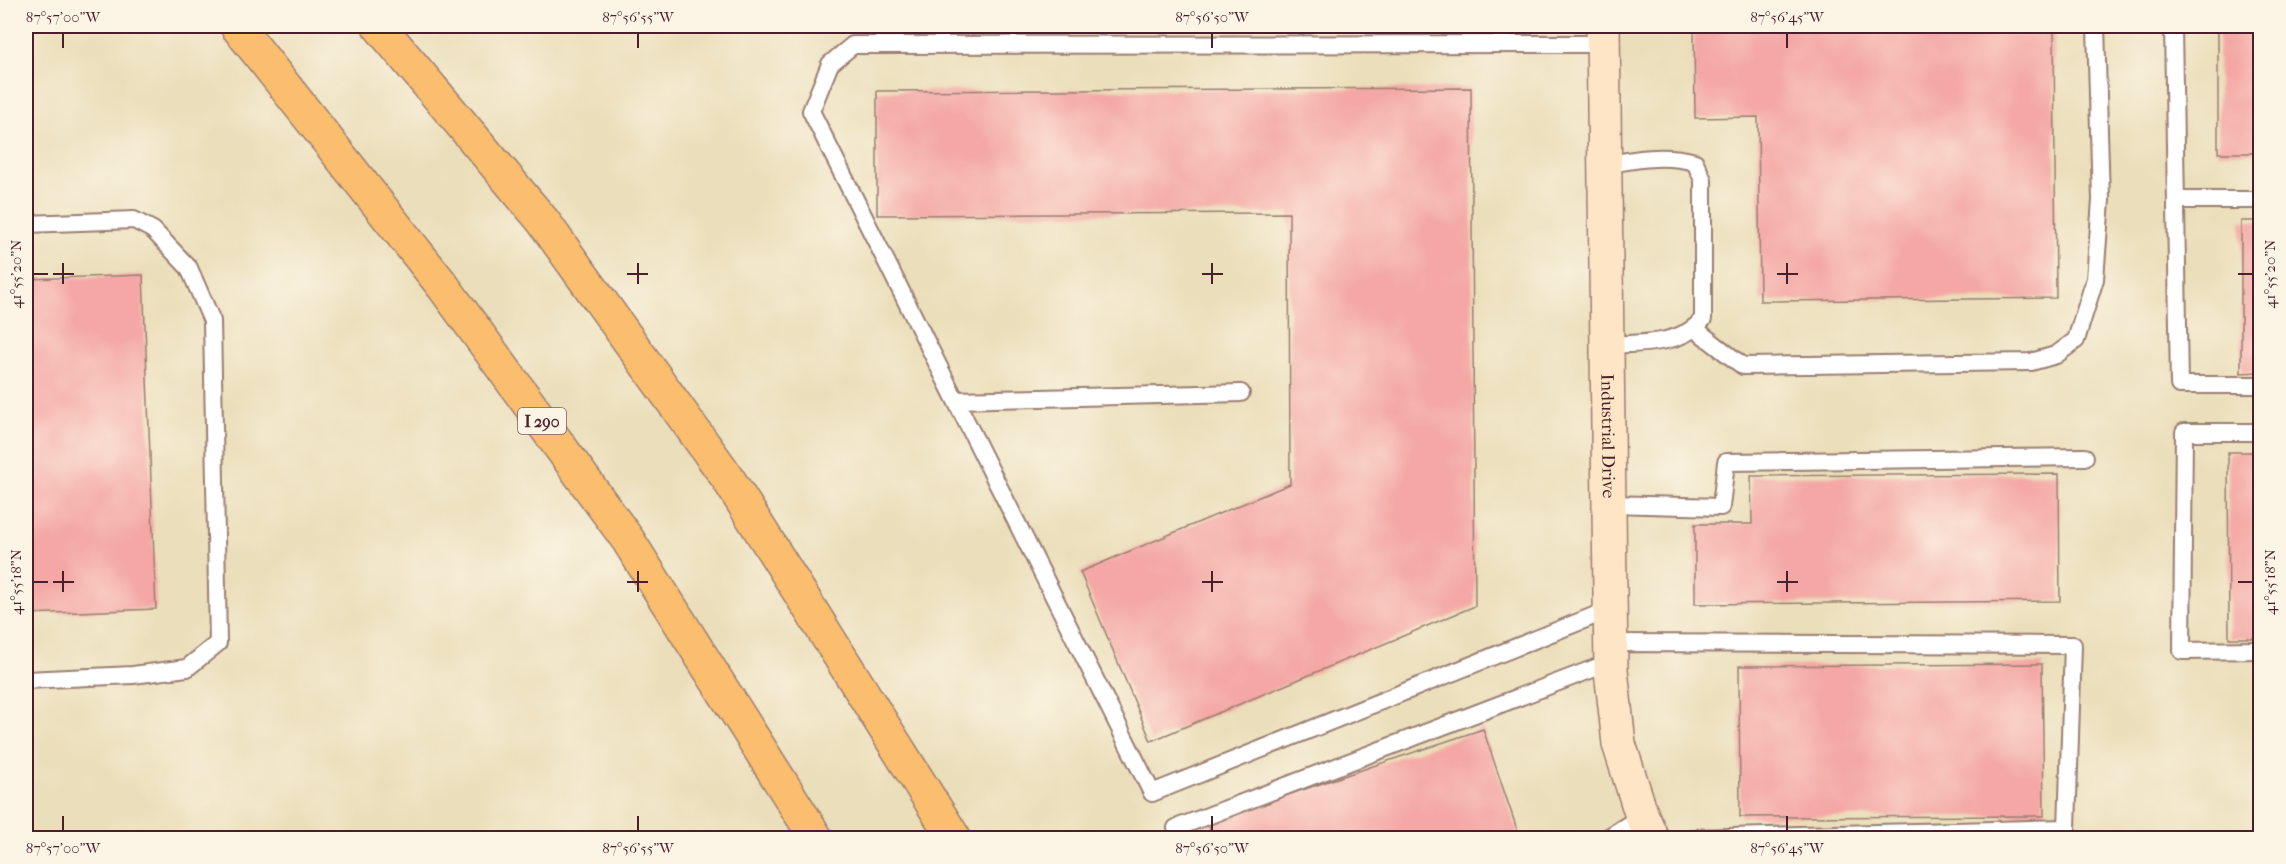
<svg xmlns="http://www.w3.org/2000/svg" width="2286" height="864" font-family="'IM FELL French Canon',serif">
<style>
.building{fill:#f4a7a4}
.lines{fill:none;stroke-linecap:round;stroke-linejoin:round}
.lane-casing{stroke:#9a7e72;stroke-width:20}
.secondary-casing{stroke:#9a7e72;stroke-width:36}
.highway-casing{stroke:#9a7e72;stroke-width:36}
.lane{stroke:#fff;stroke-width:16}
.secondary{stroke:#fde5c5;stroke-width:33}
.highway{stroke:#fbbd6e;stroke-width:33}
.ticks{fill:none;stroke:#4a1f2b;stroke-width:2}
.labels{text-anchor:middle;stroke-width:5;stroke-linejoin:round;paint-order:stroke}
.shield{fill:#fcf5e5;stroke:#7f5f63;stroke-width:1.5}
.shield-label{font-size:16px;font-weight:bold;fill:#4a1f2b}
.street-label{font-size:18px;fill:#4a1f2b;stroke:#fcf5e5}
.neatline{fill:none;stroke:#4a1f2b;stroke-width:2}
.ticks-label{font-size:15px;text-anchor:middle;fill:#4a1f2b}
</style>
<rect width="100%" height="100%" fill="#fcf5e5"/>
<filter id="ink" filterUnits="userSpaceOnUse"><feTurbulence type="fractalNoise" baseFrequency=".0167" numOctaves="2"/><feDisplacementMap in="SourceGraphic" scale="12" xChannelSelector="R" yChannelSelector="G"/><feConvolveMatrix kernelMatrix="1 2 1 2 8 2 1 2 1" color-interpolation-filters="sRGB"/></filter>
<filter id="wash" filterUnits="userSpaceOnUse"><feTurbulence type="fractalNoise" baseFrequency=".008" numOctaves="4" result="noise"/><feDisplacementMap in="SourceGraphic" scale="24" xChannelSelector="R" yChannelSelector="G"/><feGaussianBlur stdDeviation="1.35" result="paint"/><feColorMatrix in="noise" values="0 0 0 0 0 0 0 0 0 0 0 0 0 0 0 0 0 1.4 0 .05"/><feComposite in="paint" operator="in"/></filter>
<g filter="url(#wash)">
<rect width="100%" height="100%" fill="#ebdeba"/>
<g id="blocks">
<path class="building" d="M1694,26h309v3h51l2,269 -296,3 -2,-184 -63,1z
M2218,26h42v127h-42z
M1471,88l4,518 -324,135 -71,-169 210,-88 -1,-271 -412,2v-124z
M2241,221h19v151l-19,1z
M143,275l13,334 -130,5v-335z
M2228,452h32v186h-31z
M2059,474l1,127 -365,3v-80h57l-1,-48z
M2042,664l2,152 -304,1 -1,-151z
M2258,711h2v61h-2z
M1483,729l37,109h-307l-6,-16z"/>
</g>
</g>
<g filter="url(#ink)">
<use href="#blocks" fill-opacity="0" stroke="#9a7e72" stroke-width="1.5"/>
<g class="lines">
<g class="lane-casing">
<path id="lane" d="M2173,26l6,359h81
M1603,44l-750,1 -23,19 -19,47 341,682 459,-184
M1605,165c30,-6 60,-11 90,-3l8,18v139c-21,27 -64,24 -96,26
M2176,200h84
M26,224l108,-4 19,10 36,38 23,53 6,322 -31,25 -54,7 -107,5
M1695,329l48,37 288,-4 25,-7 20,-15 19,-61 6,-79 -5,-174
M956,400l285,-7
M2260,432h-76l-2,219 78,-1
M1609,504l112,3 5,-45 359,-5
M1611,643l462,2 -6,183 -376,10
M1176,828l435,-166
M1607,838l35,-22"/>
</g>
<g class="secondary-casing">
<g id="secondary">
<path id="s1" d="M1603,26l8,644 8,74 23,72 10,22"/>
</g>
</g>
<g class="highway-casing">
<path id="highway" d="M237,26l206,260 185,254 188,298
M379,26l164,195 184,256 227,361"/>
</g>
<use href="#lane" class="lane"/>
<use href="#secondary" class="secondary"/>
<use href="#highway" class="highway"/>
</g>
</g>
<path class="ticks" d="M63,33v15M638,33v15M1212,33v15M1787,33v15M63,263v21M638,263v21M1212,263v21M1787,263v21M33,274h15M53,274h21M627,274h21M1202,274h21M1777,274h21M2238,274h15M63,571v21M638,571v21M1212,571v21M1787,571v21M33,582h15M53,582h21M627,582h21M1202,582h21M1777,582h21M2238,582h15M63,816v15M638,816v15M1212,816v15M1787,816v15"/>
<g class="labels">
<rect class="shield" x="518" y="408" width="48" height="26" rx="4.5"/>
<g class="shield-label">
<text x="542" y="427">I 290</text>
</g>
<g class="street-label">
<text dy="6" stroke="none"><textPath href="#s1" startOffset="410">Industrial Drive</textPath></text>
</g>
</g>
<rect width="2286" height="864" fill="none" stroke="#fcf5e5" stroke-width="66"/>
<rect x="33" y="33" width="2220" height="798" class="neatline"/>
<g class="ticks-label">
<text x="63" y="22">87°57'00"W</text>
<text x="638" y="22">87°56'55"W</text>
<text x="1212" y="22">87°56'50"W</text>
<text x="1787" y="22">87°56'45"W</text>
<text transform="translate(16 274) rotate(-90)" y="5">41°55'20"N</text>
<text transform="translate(2270 274) rotate(-90)" y="5">41°55'20"N</text>
<text transform="translate(16 582) rotate(-90)" y="5">41°55'18"N</text>
<text transform="translate(2270 582) rotate(-90)" y="5">41°55'18"N</text>
<text x="63" y="853">87°57'00"W</text>
<text x="638" y="853">87°56'55"W</text>
<text x="1212" y="853">87°56'50"W</text>
<text x="1787" y="853">87°56'45"W</text>
</g>
</svg>
